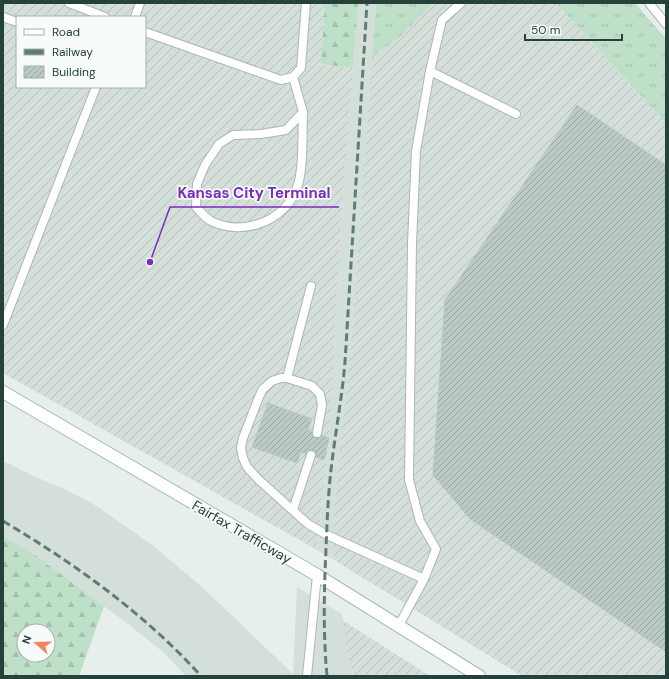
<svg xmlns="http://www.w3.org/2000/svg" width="669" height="679" font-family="'DM Sans',sans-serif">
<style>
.built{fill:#d4dfda}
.industrial{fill:url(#industrial-furrows);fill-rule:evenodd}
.grass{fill:url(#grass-tufts)}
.forest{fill:url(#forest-firs);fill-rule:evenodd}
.building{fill:url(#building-hatch);stroke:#b8c9c2}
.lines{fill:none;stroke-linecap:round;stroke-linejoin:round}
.service-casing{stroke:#a8b8b2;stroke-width:10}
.secondary-casing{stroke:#a4bbb3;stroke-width:14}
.service{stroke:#fff;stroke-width:8}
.secondary{stroke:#fff;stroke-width:12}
.rail{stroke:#5f7d75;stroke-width:3;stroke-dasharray:8 4;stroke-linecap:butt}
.labels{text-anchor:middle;stroke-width:3.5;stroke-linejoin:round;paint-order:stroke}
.street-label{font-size:14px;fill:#24423a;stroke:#f7fbf9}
.leader{fill:none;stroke:#7b2cbf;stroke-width:1.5}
.callout-dot{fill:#7b2cbf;stroke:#f7fbf9;stroke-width:1.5}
.callout-label{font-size:15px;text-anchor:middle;font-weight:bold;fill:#7b2cbf;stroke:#f7fbf9;stroke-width:3.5;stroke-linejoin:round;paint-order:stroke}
</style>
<defs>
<pattern id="industrial-furrows" width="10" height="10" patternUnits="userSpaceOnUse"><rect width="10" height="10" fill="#d4dfda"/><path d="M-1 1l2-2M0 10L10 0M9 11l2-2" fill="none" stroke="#b6c1bc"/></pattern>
<pattern id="grass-tufts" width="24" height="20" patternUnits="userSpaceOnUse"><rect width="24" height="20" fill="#bfe0c8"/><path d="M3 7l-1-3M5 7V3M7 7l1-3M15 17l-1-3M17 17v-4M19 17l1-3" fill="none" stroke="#a4c1ad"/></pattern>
<pattern id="forest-firs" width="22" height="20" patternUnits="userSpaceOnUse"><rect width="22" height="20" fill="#bfe0c8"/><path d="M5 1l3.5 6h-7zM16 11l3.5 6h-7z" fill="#a4c1ad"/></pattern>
<pattern id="building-hatch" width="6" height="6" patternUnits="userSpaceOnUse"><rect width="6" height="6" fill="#bbcac4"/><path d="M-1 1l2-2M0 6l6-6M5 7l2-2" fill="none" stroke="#98a6a0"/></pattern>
</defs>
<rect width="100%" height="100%" fill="#e6efeb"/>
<path class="built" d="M358,3h18l-25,341 -16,151 -2,32 1,33 -17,-10 12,-112 13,-230z
M3,461l28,14 31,13 30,15 60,42 49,41 92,88 4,-87 45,27 11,62h-167l-23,-24 -35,-28 -96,-71 -29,-17z"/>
<path class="industrial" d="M3,3h322l-4,61 32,4 -11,140 -13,230 -12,112 -314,-177zM17,17h128v70h-128z
M434,3h122l110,120v553h-144l-188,-116 -1,-33 2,-32 16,-151 21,-288 26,-17z
M342,620l88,56h-77z"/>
<path class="grass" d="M376,3h58l-36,36 -26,17z
M556,3h79l31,36v84z"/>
<path class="forest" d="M325,3h33l-5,65 -32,-4z
M3,536l29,17 72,53 -25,70h-76zM24,631h24v24h-24z"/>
<path class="building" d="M577,105l89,60v487l-196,-133 -37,-44 12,-175z
M268,403l44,16 -4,11 21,8 -5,22 -23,-8 -4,11 -45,-16z"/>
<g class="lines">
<g class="service-casing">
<path id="service" d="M69,3l36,14
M649,3l17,21
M3,17l14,5
M135,17l5,-14
M145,32l136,48 12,-3 8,-9 5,-65
M430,71l86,43
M293,77l10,35
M303,112c-1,20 1,57 -6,76 -12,33 -54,49 -86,33 -6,-3 -11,-10 -15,-14l1,-23 8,-19 14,-21 14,-9 28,-1 25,-4z
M3,325l93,-238
M287,378l24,-92
M317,433l5,-28 -2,-11 -8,-8 -25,-8h-6l-9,3 -9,8 -4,8 -16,41 -2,10 2,10 4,9 12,13 49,44 19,11 97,44
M293,510l18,-55
M398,627l26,-48 12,-30 -16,-28 -11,-41 3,-237 4,-92 14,-80 12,-51 19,-17
M307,676l10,-101"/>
</g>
<g class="secondary-casing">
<path id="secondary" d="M3,392l314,183 162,101"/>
</g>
<use href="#service" class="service"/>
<use href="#secondary" class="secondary"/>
<path class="rail" d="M3,521c72,43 141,92 198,155
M327,676c-4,-43 -3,-84 -1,-127 1,-26 2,-53 5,-79 4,-36 11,-72 14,-108l22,-359"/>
</g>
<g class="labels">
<g class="street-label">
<text transform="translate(242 532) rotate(30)" y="5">Fairfax Trafficway</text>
</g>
</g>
<path class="leader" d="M150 262L170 207H339"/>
<circle class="callout-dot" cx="150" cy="262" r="4"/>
<g class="callout-label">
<text x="254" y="198">Kansas City Terminal</text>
</g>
<rect width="669" height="679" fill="none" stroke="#24423a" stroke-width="8"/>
<rect x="16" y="16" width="130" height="72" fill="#f7fbf9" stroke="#a3b1ad"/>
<rect x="24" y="29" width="20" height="6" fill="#ffffff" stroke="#a3b1ad"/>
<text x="52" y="36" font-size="12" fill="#24423a">Road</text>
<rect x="24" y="49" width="20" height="6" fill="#5f7d75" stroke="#a3b1ad"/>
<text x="52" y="56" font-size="12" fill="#24423a">Railway</text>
<rect x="24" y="66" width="20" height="12" fill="url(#building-hatch)" stroke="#a3b1ad"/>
<text x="52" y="76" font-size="12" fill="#24423a">Building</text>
<g transform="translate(36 643) rotate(290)"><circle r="19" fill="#f7fbf9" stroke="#a3b1ad"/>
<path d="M0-3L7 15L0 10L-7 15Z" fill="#f4845f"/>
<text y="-6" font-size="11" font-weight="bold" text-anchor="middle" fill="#24423a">N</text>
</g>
<path d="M525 34v6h97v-6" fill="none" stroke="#24423a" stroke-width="2"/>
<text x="531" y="34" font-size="12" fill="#24423a" stroke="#f7fbf9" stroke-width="3" paint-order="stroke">50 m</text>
</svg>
